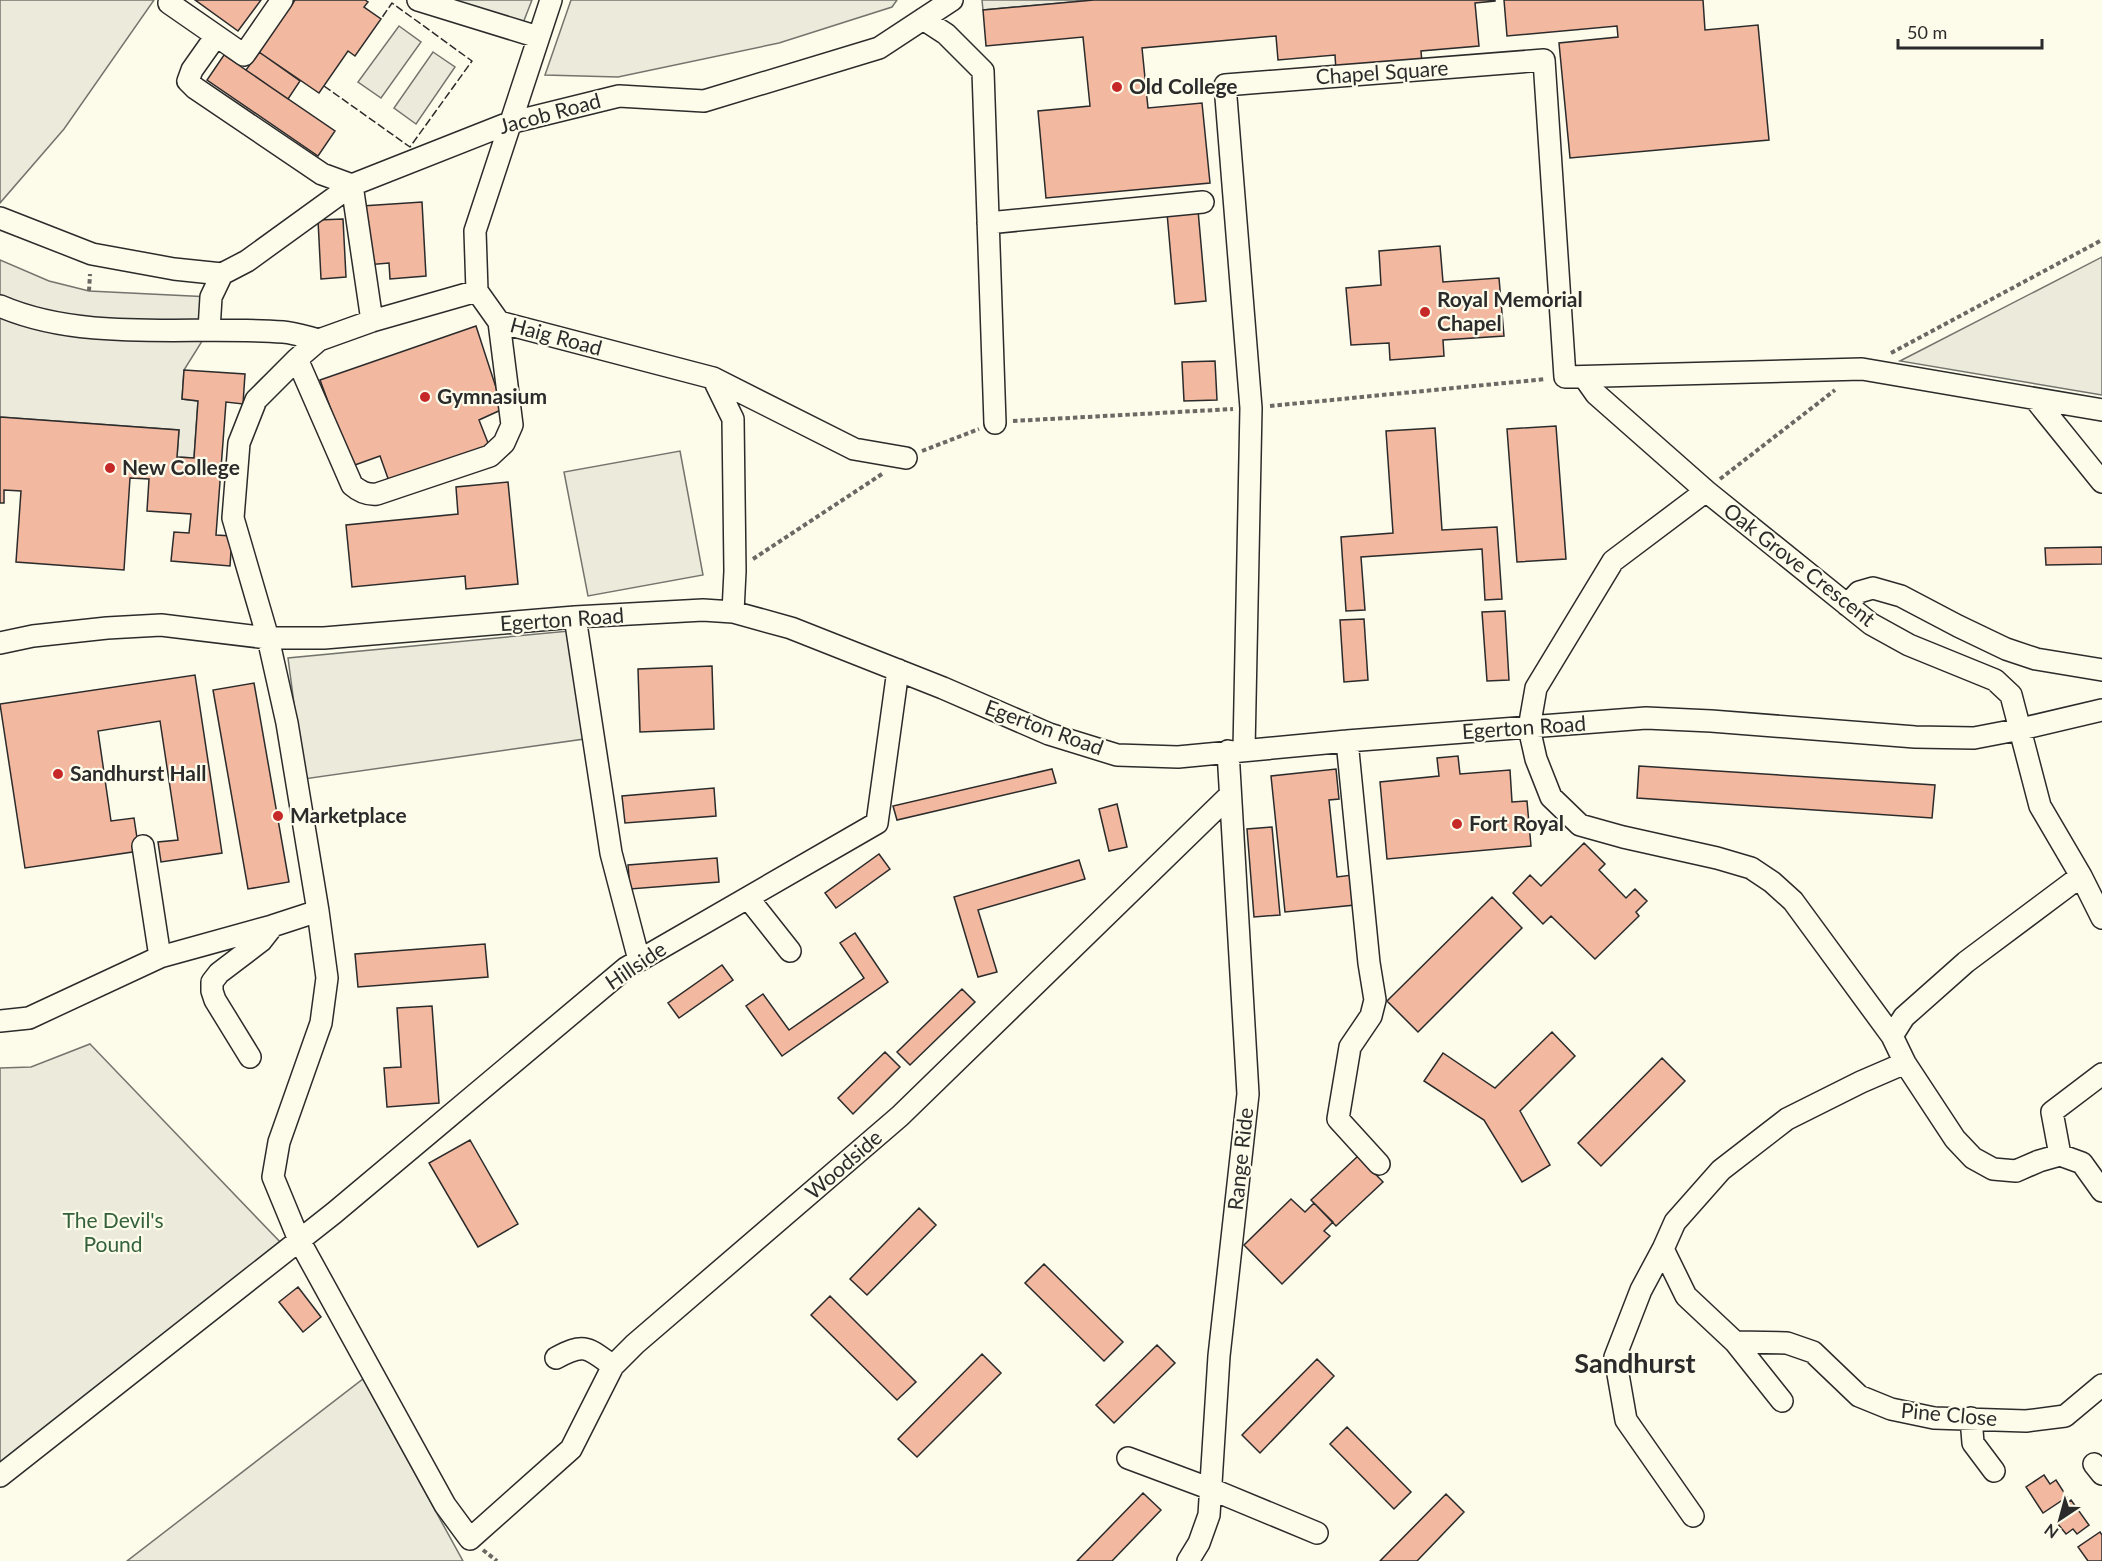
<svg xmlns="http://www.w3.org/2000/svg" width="2102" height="1561" font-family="Lato,sans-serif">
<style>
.green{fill:#ecebdb;stroke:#74746e;stroke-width:1.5}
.parking{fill:#eceadb;stroke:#74746e;stroke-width:1.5}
.building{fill:#f2b8a0;stroke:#2b2b2b;stroke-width:1.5}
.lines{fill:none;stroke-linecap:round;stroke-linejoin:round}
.minor-casing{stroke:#2b2b2b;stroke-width:24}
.path{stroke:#6a6964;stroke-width:4;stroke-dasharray:4.5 3;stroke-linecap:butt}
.minor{stroke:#fdfbea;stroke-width:21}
.fence{stroke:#2b2b2b;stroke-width:1.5;stroke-dasharray:8 3;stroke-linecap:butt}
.poi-dot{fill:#c62828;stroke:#fdfbea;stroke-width:2}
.labels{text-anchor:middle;stroke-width:4.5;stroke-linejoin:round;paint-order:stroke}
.street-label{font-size:21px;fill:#2b2b2b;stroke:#fdfbea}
.poi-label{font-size:21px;font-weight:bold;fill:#2b2b2b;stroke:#fdfbea;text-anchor:start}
.park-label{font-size:21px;fill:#34623c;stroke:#fdfbea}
.district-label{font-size:27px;font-weight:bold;fill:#2b2b2b;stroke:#fdfbea}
</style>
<rect width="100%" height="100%" fill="#fdfbea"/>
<path class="green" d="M0,0h154l-90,129 -64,74z
M450,0h82l-9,23z
M571,0h326l-5,7 -113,36 -161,34 -73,-2z
M399,26l22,16 -40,56 -23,-16z
M433,52l22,15 -39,57 -22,-16z
M2102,257v138l-202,-34z
M680,451l23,124 -115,21 -24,-124z
M90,1044l193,201 -283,221v-398l31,-1z
M363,1379l100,182h-336z"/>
<path class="parking" d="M982,0h112l-111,10z
M0,260l49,21 40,10 122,6 -2,33 -25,40 -2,29 16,2 -4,57 -17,-1 2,-27 -179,-13z
M569,631l15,108 -280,40 -16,-121z"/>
<path class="building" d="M195,0h66l-23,31z
M295,0h70l3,2 -4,5 17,12 -26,37 -7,-5 -29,42 -60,-41z
M1094,0h401v1l-20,2 4,43 -58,5 1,12 -86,8 -1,-16 -57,5 -2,-24 -134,12 6,60 54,-5 8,80 -164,15 -8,-87 52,-5 -7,-69 -97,9 -3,-36z
M1504,0h199l2,30 53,-5 11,115 -199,18 -11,-115 59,-6 -1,-11 -110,10z
M259,52l41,29 -12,18 -42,-29z
M224,55l111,76 -17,25 -111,-76z
M422,202l4,74 -36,3 -1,-16 -23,2 -4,-59z
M1198,210l8,91 -31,3 -8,-91z
M343,219l3,58 -25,2 -3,-59z
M1440,246l3,36 56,-4 5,58 -61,4 1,16 -54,4 -1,-17 -38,2 -5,-57 35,-3 -2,-34z
M476,326l27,83 -24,11 11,28 -100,36 -10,-28 -28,10 -32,-86z
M1215,361l2,39 -33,1 -2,-39z
M184,370l61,4 -2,30 -17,-2 -10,133 16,1 -2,30 -59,-5 3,-29 15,1 2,-19 -44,-3 2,-32 -19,-1 -6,92 -108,-8 5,-71 -17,-1v13h-4v-86l179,13 -2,27 17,1 4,-57 -16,-2z
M1556,426l10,133 -49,3 -10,-133z
M1435,428l7,102 55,-3 5,72 -17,1 -3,-51 -121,8 4,53 -19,1 -5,-74 52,-4 -7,-102z
M508,482l10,102 -52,5 -1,-13 -113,11 -6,-62 112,-11 -2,-27z
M2102,547v17l-56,1 -1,-17z
M1505,611l4,69 -22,1 -5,-69z
M1364,619l4,61 -24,2 -4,-62z
M712,666l2,63 -74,3 -2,-63z
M195,675l27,178 -61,9 -3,-20 20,-2 -18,-119 -62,10 13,90 23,-3 5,33 -114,17 -25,-164z
M254,683l35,199 -41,7 -35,-199z
M1458,756l2,18 50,-4 2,32 15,-1 4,45 -144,13 -7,-77 59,-6 -2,-18z
M1639,766l296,19 -3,33 -295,-20z
M1052,769l4,14 -159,37 -4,-14z
M1336,769l3,30 -10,1 8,77 15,-2 3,30 -70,7 -14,-136z
M714,788l2,28 -91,7 -3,-27z
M1117,804l10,43 -18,4 -10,-42z
M1272,827l8,88 -26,2 -7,-88z
M1584,843l21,21 -6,6 27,28 9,-9 12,12 -11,11 3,4 -44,43 -44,-43 -8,8 -30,-31 17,-18 11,11z
M879,854l11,15 -54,39 -11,-15z
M717,858l2,24 -89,7 -2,-24z
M1079,860l6,19 -107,31 19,62 -19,5 -24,-80z
M1492,897l30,31 -104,104 -31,-31z
M855,933l33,49 -106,74 -36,-50 17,-12 26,36 75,-52 -24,-35z
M485,944l3,33 -130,10 -3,-33z
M722,965l11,15 -54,38 -11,-15z
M962,989l13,13 -65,63 -13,-13z
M432,1006l7,97 -52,4 -3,-39 17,-1 -4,-59z
M1552,1032l23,24 -55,55 30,54 -28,17 -38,-62 -60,-39 19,-28 52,35z
M885,1052l15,15 -47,47 -15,-16z
M1662,1058l23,23 -84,85 -23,-23z
M470,1140l48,84 -40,23 -49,-84z
M1358,1156l25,26 -47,44 -25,-26z
M1291,1199l14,13 9,-9 19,19 -9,9 6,5 -48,48 -38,-39z
M919,1208l17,17 -69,70 -17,-16z
M1044,1264l79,78 -19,19 -79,-78z
M298,1287l23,30 -18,15 -24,-30z
M830,1296l86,86 -19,18 -86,-85z
M1157,1345l18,18 -61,60 -18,-18z
M982,1354l19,19 -84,84 -19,-18z
M1317,1359l17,17 -74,77 -18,-18z
M1347,1427l64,65 -17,17 -64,-65z
M2044,1475l6,9 6,-4 11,17 -24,16 -17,-26z
M1143,1493l18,17 -49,51h-35z
M1446,1494l18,18 -47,49h-37z
M2071,1500l18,25 -12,9 -4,-5 -7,5 -8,-10 8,-6 -6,-9z
M2100,1532l2,3v26h-14l-10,-14z"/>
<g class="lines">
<g class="minor-casing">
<path id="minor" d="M171,0l-2,3 75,52 38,-55
M418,0l120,37
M551,0l-76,231 2,60 22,31 214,56 20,41 2,152 -2,41
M923,19l23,15 37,37 12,352
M216,36l-24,34 -4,11 7,7 127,86 30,11 20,136
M0,218l92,36 82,15 48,5
M988,223l215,-21
M477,291l-105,30 -53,19 -22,19 -41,41 -17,43 -6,75 35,120 19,85 31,188 9,67 -6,45 -42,119 -6,35 26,63 146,265 25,34 101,-90 42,-83 22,-22 265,-228 330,-321
M0,306c85,37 191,19 283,26 12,1 24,5 36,8
M209,330l2,-33 11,-23 25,-13 105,-76 157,-62 110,-27 85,5 175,-53 73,-48
M297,359l55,126c8,7 15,10 25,9l113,-38 14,-13 8,-18 -13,-103
M1584,377l12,17 110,97 165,133 38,21 86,35 16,15 29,111 41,70 21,42
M713,378l141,71 52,9
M2035,399l67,83
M1706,491l-93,70 -77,127 -7,40 7,31 15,38 29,28 43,12 94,21 34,10 21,14 21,19 99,135 13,27 50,76 18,19 20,11 23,2 23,-10 21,-6 22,8 20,28
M1847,605l12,-13 14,-4 28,8 57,30 48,23 30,10 66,11
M575,617l36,236 28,107
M0,643l33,-7 74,-8 54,-3 107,13h56l251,-21 128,-7 30,2 58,16 152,60 106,46 68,21 61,2 169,-16 299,-23 65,3 204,16 59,1 47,-9 81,-19
M1347,741l22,222 6,37 -4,16 -21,31 -12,72 41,45
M1244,750l7,-342 -26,-323 319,-25 21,317 297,-8 240,41
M143,846l17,111
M748,898l42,53
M0,1021l29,-3 131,-61 112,-31 46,-15
M1892,1036l12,-19 62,-55 115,-86
M250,1057l-35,-57 -3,-9v-9l7,-9 42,-32 11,-14
M2060,1155l-8,-43 50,-38
M1663,1249l23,47 49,46 52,1 26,9 46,44 32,13 43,9 92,3 39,-5 37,-31
M1735,1342l47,59
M556,1358c29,-16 32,-10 57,8
M1971,1418l2,25 21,28
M1128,1458l83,31 106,44
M2094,1464l8,10
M0,1476l334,-263 292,-245 251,-145 21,-153
M1693,1516l-67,-96 -11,-63 26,-67 22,-41 12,-27 46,-52 66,-51 74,-37 44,-19
M1188,1561l11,-18 10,-28 10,-159 29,-262 -20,-343"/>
</g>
<path class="path" d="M89,291l1,-17
M1891,353l211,-113
M1270,406l276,-27
M1013,421l220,-12
M922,451l57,-22
M1720,479l115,-89
M753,559l129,-85
M483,1550l14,11"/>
<use href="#minor" class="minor"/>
<path class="fence" d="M324,86l86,61 62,-86 -80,-58 -11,16"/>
</g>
<g class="poi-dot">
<circle cx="1117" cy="87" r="6"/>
<circle cx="1425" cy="312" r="6"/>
<circle cx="425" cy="397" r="6"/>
<circle cx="110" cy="468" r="6"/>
<circle cx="58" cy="774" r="6"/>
<circle cx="278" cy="816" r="6"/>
<circle cx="1457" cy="824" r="6"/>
</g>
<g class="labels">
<g class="street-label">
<text transform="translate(1382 73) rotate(-4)" y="7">Chapel Square</text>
<text transform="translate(550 114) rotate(-15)" y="7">Jacob Road</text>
<text transform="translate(556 337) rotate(15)" y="7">Haig Road</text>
<text transform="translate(1799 565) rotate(38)" y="7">Oak Grove Crescent</text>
<text transform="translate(562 620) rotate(-4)" y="7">Egerton Road</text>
<text transform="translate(1044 728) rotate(20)" y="7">Egerton Road</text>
<text transform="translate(1524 728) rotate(-4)" y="7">Egerton Road</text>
<text transform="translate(636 966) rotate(-34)" y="7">Hillside</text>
<text transform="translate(1241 1159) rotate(-84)" y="7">Range Ride</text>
<text transform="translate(844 1165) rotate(-41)" y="7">Woodside</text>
<text transform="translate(1949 1415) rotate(5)" y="7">Pine Close</text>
</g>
<g class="poi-label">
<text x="1129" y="94">Old College</text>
<text x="1437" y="307">Royal Memorial<tspan x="1437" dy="24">Chapel</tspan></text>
<text x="437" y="404">Gymnasium</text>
<text x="122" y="475">New College</text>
<text x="70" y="781">Sandhurst Hall</text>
<text x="290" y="823">Marketplace</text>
<text x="1469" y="831">Fort Royal</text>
</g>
<g class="park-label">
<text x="113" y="1228">The Devil's<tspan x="113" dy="24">Pound</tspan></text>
</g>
<g class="district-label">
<text x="1635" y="1373">Sandhurst</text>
</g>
</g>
<g transform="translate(2060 1519) rotate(216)" stroke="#fdfbea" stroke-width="4.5" paint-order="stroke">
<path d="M0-4.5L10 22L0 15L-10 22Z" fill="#2b2b2b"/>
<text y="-9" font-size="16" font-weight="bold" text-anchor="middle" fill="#2b2b2b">N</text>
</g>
<path d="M1898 39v9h144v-9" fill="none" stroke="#2b2b2b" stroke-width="3"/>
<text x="1907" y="39" font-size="18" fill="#2b2b2b" stroke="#fdfbea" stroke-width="4.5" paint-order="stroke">50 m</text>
</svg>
